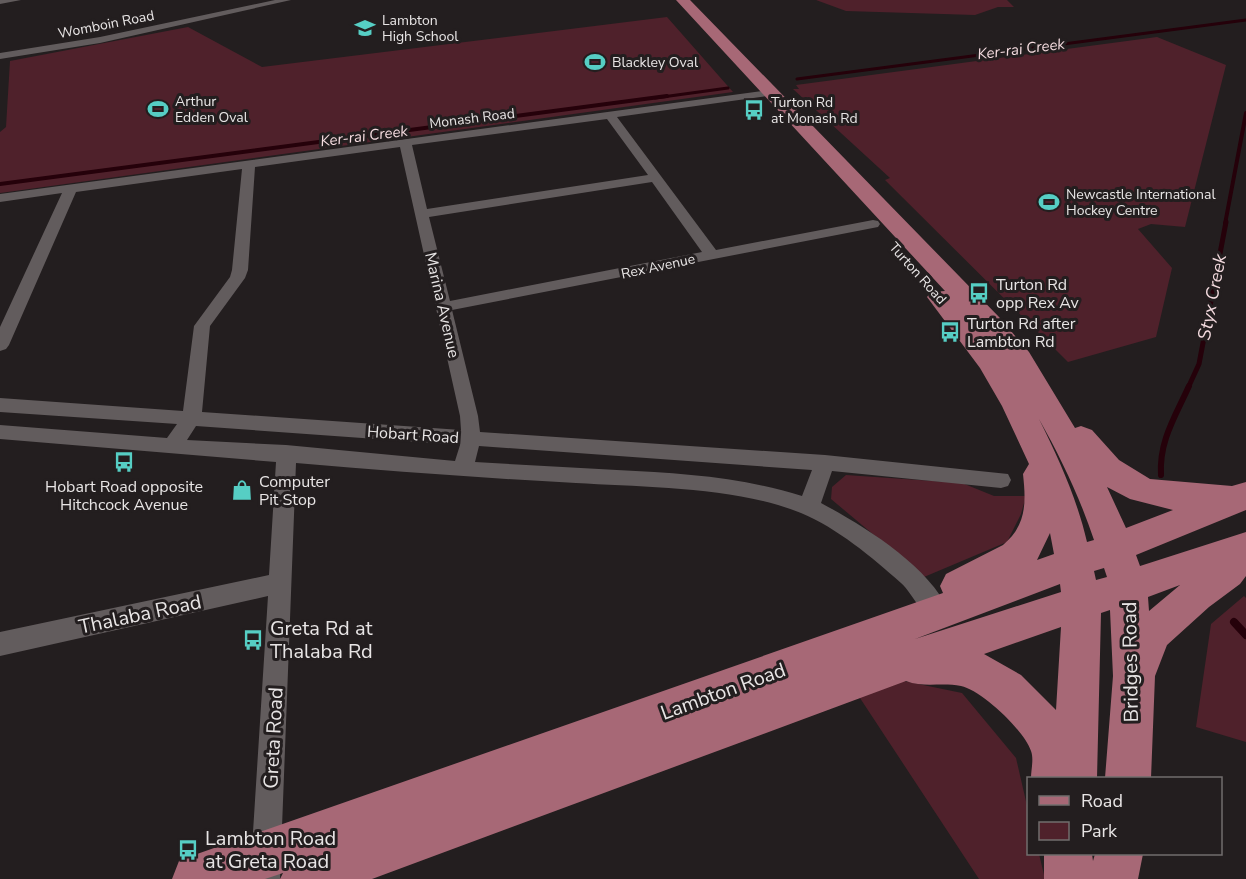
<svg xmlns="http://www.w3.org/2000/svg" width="1246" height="879" font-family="'Nunito Sans',sans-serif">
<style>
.green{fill:#4f212b}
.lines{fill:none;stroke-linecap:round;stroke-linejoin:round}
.stream-far4{stroke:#25010a;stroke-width:3}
.stream-far3{stroke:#25010a;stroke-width:4}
.stream-far2{stroke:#25010a;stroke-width:5}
.stream-far1{stroke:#25010a;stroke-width:6}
.stream{stroke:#25010a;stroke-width:8}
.street{fill:#625c5d;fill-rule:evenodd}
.primary{fill:#a76876;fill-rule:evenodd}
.labels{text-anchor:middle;stroke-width:6;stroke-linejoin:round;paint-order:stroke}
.far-poi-label{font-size:14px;fill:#e8e5e5;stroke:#231e1f;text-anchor:start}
.far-street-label{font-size:14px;fill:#e8e5e5;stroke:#231e1f}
.far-water-label{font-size:15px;font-style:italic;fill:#f5dce0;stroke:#231e1f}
.poi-label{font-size:16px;fill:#e8e5e5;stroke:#231e1f;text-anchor:start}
.street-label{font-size:16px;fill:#e8e5e5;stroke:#231e1f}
.water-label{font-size:18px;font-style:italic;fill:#f5dce0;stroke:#231e1f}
.near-street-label{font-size:20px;fill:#e8e5e5;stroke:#231e1f}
.near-poi-label{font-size:20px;fill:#e8e5e5;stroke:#231e1f;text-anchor:start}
</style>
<rect width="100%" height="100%" fill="#231e1f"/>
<path class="green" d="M802,0h205l7,7h-16l-23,8 -129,-4 -30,-11z
M667,17l66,75 -733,101v-61l6,-5 4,-66 178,-34 74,40z
M1157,37l69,28 -41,162 -34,-3 -13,5 34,39 -16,69 -88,25 -183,-182 5,-2 -97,-89h6l-3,-4z
M846,475l116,8 32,13h32l-5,18 -14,28 -83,35 -93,-78 1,-12z
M1244,596l2,2v144l-50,-15 15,-103z
M889,678l73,15 54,65 12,52v44h11l6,25h-66l-121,-184z"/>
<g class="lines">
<path class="stream-far4" d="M797,79l449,-59
M655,98l73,-10"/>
<path class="stream-far3" d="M0,184l667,-88
M1225,224l21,-111"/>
<path class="stream-far2" d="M1188,388l11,-24 27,-142"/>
<path class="stream-far1" d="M1161,475c-2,-34 14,-58 28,-89"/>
<path class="stream" d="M1234,622l12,13"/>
<path class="street" d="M0,0h21l-21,4z
M275,0h16l-191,43 -100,16v-6l100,-16z
M770,90l5,3 -1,2 -157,22 99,133 157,-30 5,1 2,3 -2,3 -426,83 26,106 2,16 345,23 183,19 3,6 -3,6 -7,2 -169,-17 -11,32c43,23 107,62 128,108l-4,8 -8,3c-17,-7 -23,-27 -36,-39 -29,-26 -64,-55 -100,-70 -63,-26 -157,-26 -225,-30 -93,-5 -187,-12 -280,-20l-16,416h-30l18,-283 -268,60v-24l269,-57 7,-113 -276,-23v-14l167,13 10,-14 -177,-12v-14l183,13 11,-85 36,-49 2,-7 10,-101 -166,23 -67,153 -3,4 -6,2v-24l62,-134 -62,9v-8zM607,119l41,56 -221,34 -15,-64zM400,147l60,269 1,14 -259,-18 8,-86 35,-48 3,-8 7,-103zM652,182l50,70 -252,49 -21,-84zM196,426l264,19 -5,16 -169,-16 -99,-5zM479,446l333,24 -10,26c-60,-19 -122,-23 -185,-26 -47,-3 -95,-5 -142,-8z"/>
<path class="primary" d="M676,0h14l309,317 30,35 46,76 6,-2 11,4 27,30 31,19 82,7 14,-4v28l-110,45 4,11 106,-34v44l-6,8 -31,23 -42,38 -12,31 -4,102h-46l8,-102 -3,-66 -9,3 -4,165h-66c0,-8 3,-19 0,-27 -7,-21 -50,-61 -70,-65 -19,-4 -37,2 -55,-5l-534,198h-92l3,-6 -18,6h-93l7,-18 18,-7 746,-261 -3,-7 6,-12 57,-29c24,-20 23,-43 20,-71l6,-10 -27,-58 -22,-38 -53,-71 4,-5 14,-1zM1039,419c22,39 41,79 55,121l-7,2c-10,-43 -28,-83 -48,-123zM1107,487l23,12 43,11 -47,18zM1050,533l4,21 -17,6zM1104,568l3,9 -11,3 -2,-9zM1060,584l1,8 -146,47zM1180,585l-31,26 -1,-14zM1061,627l-5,83 -35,-35 -37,-21z
M1044,854h48l1,7 2,-7h48l-5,25h-94z"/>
</g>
<defs>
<g id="school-bare" transform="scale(1.62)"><path d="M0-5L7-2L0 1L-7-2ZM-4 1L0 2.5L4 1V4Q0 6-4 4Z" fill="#56cec4" stroke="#231e1f" stroke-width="2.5" paint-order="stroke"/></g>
<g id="stadium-bare" transform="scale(1.62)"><path d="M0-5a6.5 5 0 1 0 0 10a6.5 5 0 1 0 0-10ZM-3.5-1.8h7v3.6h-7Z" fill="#56cec4" stroke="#231e1f" stroke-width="2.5" paint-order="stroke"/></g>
<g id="bus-bare" transform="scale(1.62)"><path d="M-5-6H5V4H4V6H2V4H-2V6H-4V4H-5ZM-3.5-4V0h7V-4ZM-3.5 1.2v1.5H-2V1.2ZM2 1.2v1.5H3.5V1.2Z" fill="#56cec4" stroke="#231e1f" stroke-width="2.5" paint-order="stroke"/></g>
<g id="shop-bare" transform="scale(1.62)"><path d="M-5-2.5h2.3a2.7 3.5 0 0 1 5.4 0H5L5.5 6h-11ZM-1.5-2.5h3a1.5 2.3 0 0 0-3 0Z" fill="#56cec4" stroke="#231e1f" stroke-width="2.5" paint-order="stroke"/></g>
</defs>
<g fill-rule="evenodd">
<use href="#school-bare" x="365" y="28"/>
<use href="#stadium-bare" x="595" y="62"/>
<use href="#stadium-bare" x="158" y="109"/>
<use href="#bus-bare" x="754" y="110"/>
<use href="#stadium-bare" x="1049" y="202"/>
<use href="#bus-bare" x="979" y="293"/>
<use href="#bus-bare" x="950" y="332"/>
<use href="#bus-bare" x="124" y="462"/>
<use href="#shop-bare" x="242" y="490"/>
<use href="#bus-bare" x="253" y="640"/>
<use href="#bus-bare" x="188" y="850"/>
</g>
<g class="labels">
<g class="far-poi-label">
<text x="382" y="25">Lambton<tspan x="382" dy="16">High School</tspan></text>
<text x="612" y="67">Blackley Oval</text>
<text x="175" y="106">Arthur<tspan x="175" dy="16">Edden Oval</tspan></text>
<text x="771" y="107">Turton Rd<tspan x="771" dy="16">at Monash Rd</tspan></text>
<text x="1066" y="199">Newcastle International<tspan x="1066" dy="16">Hockey Centre</tspan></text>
</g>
<g class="far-street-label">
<text transform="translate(106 24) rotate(-11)" y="5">Womboin Road</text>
<text transform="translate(472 118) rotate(-7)" y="5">Monash Road</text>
<text transform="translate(658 266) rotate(-12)" y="5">Rex Avenue</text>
<text transform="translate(918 273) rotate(48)" y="5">Turton Road</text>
</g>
<g class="far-water-label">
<text transform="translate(1021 49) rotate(-7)" y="5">Ker-rai Creek</text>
<text transform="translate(364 136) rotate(-7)" y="5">Ker-rai Creek</text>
</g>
<g class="poi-label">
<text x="996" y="290">Turton Rd<tspan x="996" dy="18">opp Rex Av</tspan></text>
<text x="967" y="329">Turton Rd after<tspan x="967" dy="18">Lambton Rd</tspan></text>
<text x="259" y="487">Computer<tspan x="259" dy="18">Pit Stop</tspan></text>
<text x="124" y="492" text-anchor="middle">Hobart Road opposite<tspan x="124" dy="18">Hitchcock Avenue</tspan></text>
</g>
<g class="street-label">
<text transform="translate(443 305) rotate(77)" y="6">Marina Avenue</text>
<text transform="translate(413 434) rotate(4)" y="6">Hobart Road</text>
</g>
<g class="water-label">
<text transform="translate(1212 297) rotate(-79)" y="6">Styx Creek</text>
</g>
<g class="near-street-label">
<text transform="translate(140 614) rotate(-12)" y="7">Thalaba Road</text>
<text transform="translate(1130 662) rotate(-91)" y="7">Bridges Road</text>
<text transform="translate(723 691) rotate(-20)" y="7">Lambton Road</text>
<text transform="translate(273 738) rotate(-87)" y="7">Greta Road</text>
</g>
<g class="near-poi-label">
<text x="270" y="635">Greta Rd at<tspan x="270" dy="23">Thalaba Rd</tspan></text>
<text x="205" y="845">Lambton Road<tspan x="205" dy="23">at Greta Road</tspan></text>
</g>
</g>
<rect x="1027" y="777" width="195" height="78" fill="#231e1f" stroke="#726e6e" stroke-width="1.5"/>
<rect x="1039" y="796" width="30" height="9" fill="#a76876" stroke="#726e6e" stroke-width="1.5"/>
<text x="1081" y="807" font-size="18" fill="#e8e5e5">Road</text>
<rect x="1039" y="822" width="30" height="18" fill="#4f212b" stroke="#726e6e" stroke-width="1.5"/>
<text x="1081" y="837" font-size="18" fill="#e8e5e5">Park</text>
</svg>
